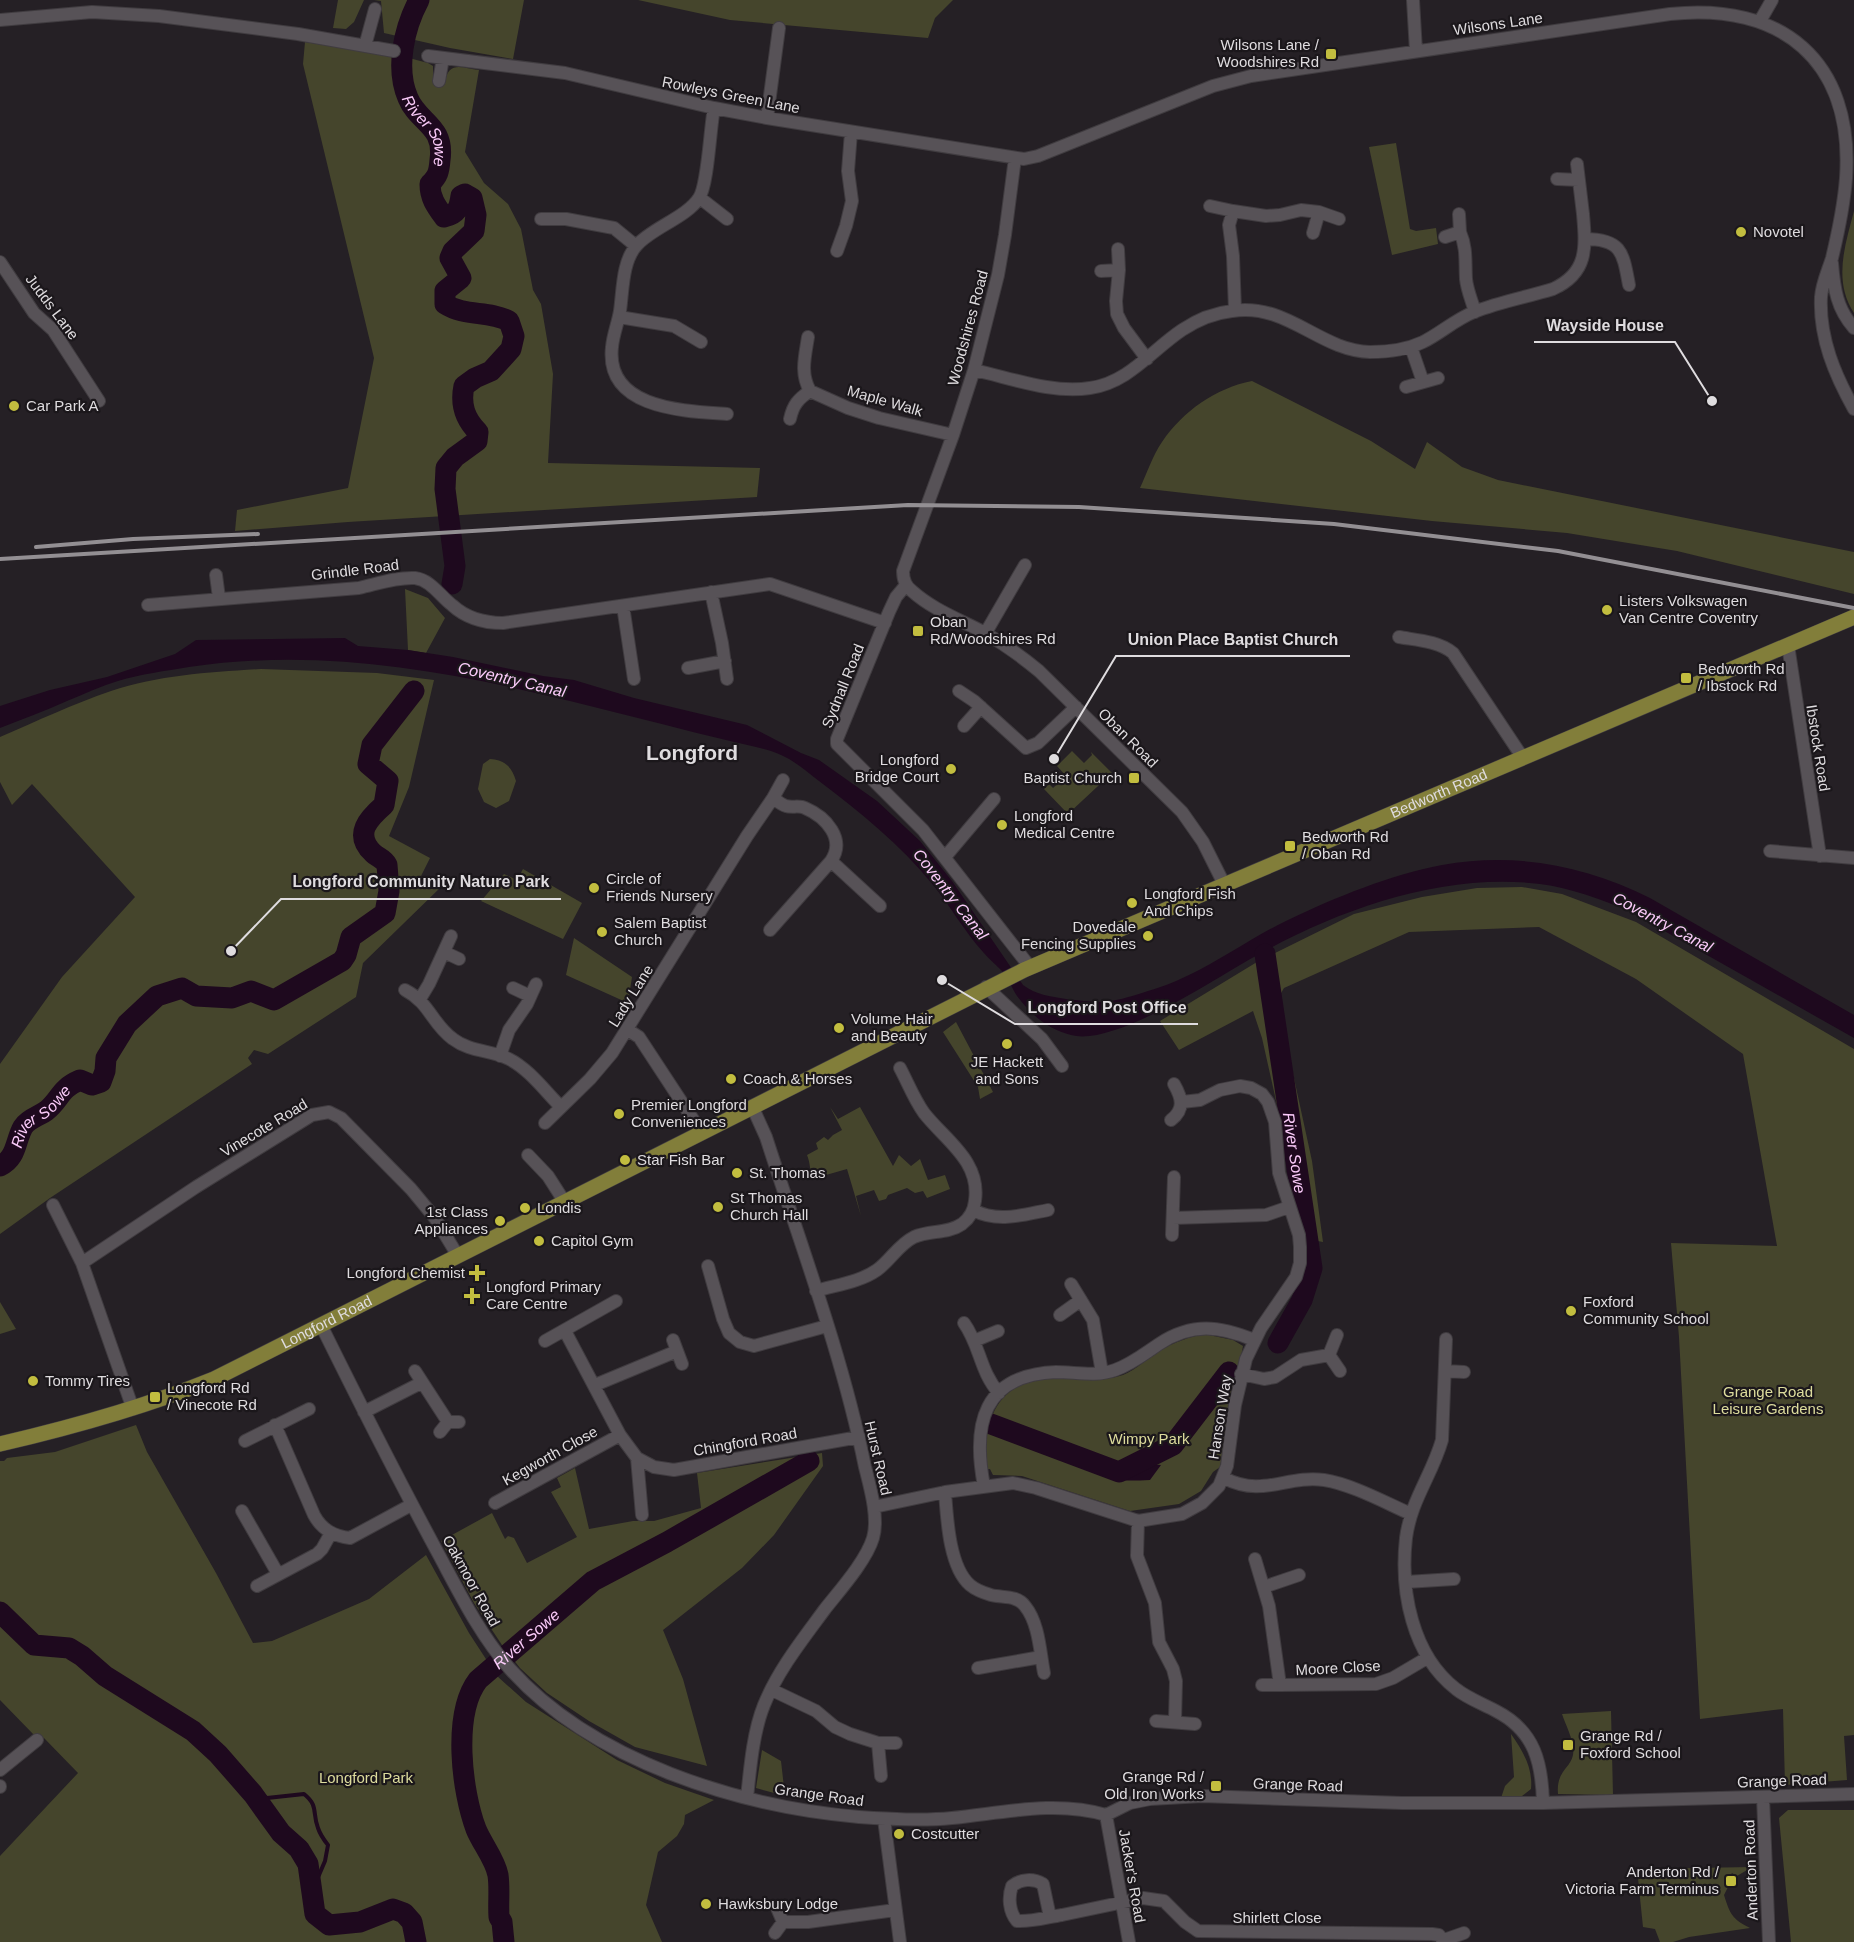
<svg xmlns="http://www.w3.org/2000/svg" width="1854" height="1942" font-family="Helvetica,sans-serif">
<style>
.green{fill:#45452c}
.water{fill:#1e091e}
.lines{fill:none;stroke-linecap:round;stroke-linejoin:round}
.stream{stroke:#1e091e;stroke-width:4}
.river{stroke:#1e091e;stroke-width:21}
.minor-casing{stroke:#403c40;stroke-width:14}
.major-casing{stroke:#403c40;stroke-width:16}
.minor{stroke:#575257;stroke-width:12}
.major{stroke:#827e3a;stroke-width:15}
.rail{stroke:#938f93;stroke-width:4}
.poi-dot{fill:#c2bd3f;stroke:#1b171b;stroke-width:2}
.labels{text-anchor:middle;stroke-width:4.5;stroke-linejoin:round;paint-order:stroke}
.street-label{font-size:15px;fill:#dfdcdf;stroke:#1b171b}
.poi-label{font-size:15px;fill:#dfdcdf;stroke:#1b171b;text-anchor:start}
.park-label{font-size:15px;fill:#dddc9d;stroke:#1b171b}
.water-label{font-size:16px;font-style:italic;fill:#fbcbfa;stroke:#1b171b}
.district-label{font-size:21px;font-weight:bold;fill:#dfdcdf;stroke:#1b171b}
.leader{fill:none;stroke:#dfdcdf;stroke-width:2}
.callout-dot{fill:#dfdcdf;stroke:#1b171b;stroke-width:2}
.callout-label{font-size:16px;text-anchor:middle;font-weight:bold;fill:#dfdcdf;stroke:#1b171b;stroke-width:4.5;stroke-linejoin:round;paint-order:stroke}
</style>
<rect width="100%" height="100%" fill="#252025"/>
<path class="green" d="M338,0h26l-10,22 -8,7 -13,-1z
M374,0h150l-11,59 -63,-11 -66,-15 -3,-32z
M638,0h315l-18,18 -7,20 -198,-18z
M305,42l104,16 19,5 5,3v15l12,2c3,-23 17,-15 34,-13l-14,82 19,31 24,21 13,25 12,61 8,14 12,70 -5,89 212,5 -3,29 -409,25 -113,9 2,-21 111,-22 26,-130 -71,-294z
M1396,143l14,86 6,2 20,-3 2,16 -46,11 -23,-108z
M1854,211v102c-21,-32 -9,-68 0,-102z
M1252,381l119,60 44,28 12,-27 35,25 36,13 356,72v42l-177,-43 -110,-18 -135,-12 -292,-33c7,-15 13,-33 22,-46 21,-31 54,-54 90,-61z
M405,589l23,9 17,20 -19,35 -18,-3z
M261,669l116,4 57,7 -25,107 -20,49 41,22 -9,18 21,10 -79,77 -7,34 -88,57 -14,-4 -6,8 4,6 -202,134 -50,36v-170l62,-87 73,-80 -103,-113 -20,21 -12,-23v-45c37,-16 73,-33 111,-46 48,-16 100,-19 150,-22z
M1072,751l12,12 8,-8 -1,-3 21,21 -44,41 -24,-25 5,-5 4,4 13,-12 -9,-10z
M490,759c15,1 22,8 26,22l-7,20 -13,7 -12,-6 -6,-13 5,-25z
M523,869l59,34 -19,36 -82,-38 23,-27 13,6z
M1522,887l40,7 74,28 218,127v686l-10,1 3,44 -62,5 -2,-76 -83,10 -21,-382 -8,-94 106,3 -34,-192 -107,-75 -97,-52 -130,5 -125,56 -7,12 35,161 11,81 -16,-3 -45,-201 -9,-27 -74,39 -19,-29 97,-59 97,-48 68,-17 55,-9z
M574,938l58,39 -4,26 -62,-28z
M956,1022l37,70 -13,7 -2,-12 -35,-55z
M830,1107l8,12 22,-12 33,59 6,-11 12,11 9,-7 8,21 17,-5 5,14 -23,9 -4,-7 -8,2 -8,-5 -19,7 -2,4 -7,2 -5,-11 -18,6 5,20 -14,-47 -35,10c-2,-9 -2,-17 -5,-24l11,-6 -2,-6 8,-6 4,3 5,-5 9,-5z
M0,1302l16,27 -16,5z
M1204,1334l29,6 10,6 -23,121 -7,5 -12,19 -22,13 -49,7 -108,-35 -29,-1 -3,-6h-4c-3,-44 8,-85 59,-90 26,-2 53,4 78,-4 13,-5 26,-18 38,-25 14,-8 28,-13 43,-16z
M136,1425l11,27 69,121 37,70 19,-2 97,-42 57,-44 43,78 28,43 29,26 91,58 48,23 49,17 -29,15 -1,9 -7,12 -19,16 -12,53 16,37h-662v-86l78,-83 -34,-35 -10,-3 -34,-35v-239h4l3,-3 48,-6z
M822,1453l1,13 -49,69 -32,33 -79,62 20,49 24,87 -72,-19 -46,-26 -42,-28 -27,-25 -18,-23 -28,-42 -33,-62 51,-28 13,26 3,-3 6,2 13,25 50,-26 -26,-45 10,-5 -4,-9 18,-10 14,61 44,-8h21l47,-13 -4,-35z
M1611,1711l2,84 -55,-1c-2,-23 12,-25 15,-39 2,-13 -7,-29 -11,-41z
M1511,1734c12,17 22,34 20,55l-9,7 -21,2 4,-12 9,-9z
M762,1750l19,11 4,35 -29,-8z
M1788,1810h66v132h-63l-12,-124z
M1752,1867l-15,9 -5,-3 -8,11 4,3 -4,8c6,19 8,24 26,33l-61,9 -16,5h-13l-5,-13 -12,-2 -6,-58z"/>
<path class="water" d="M345,638l13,8 50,4 45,7 90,19 31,4 60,18 113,27 54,28 18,7 58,41 43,40 32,40 71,104c13,10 27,11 43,14 12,1 24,3 36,3 14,-1 27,-5 40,-9 16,-5 31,-10 47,-18 34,-16 65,-39 99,-55 48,-23 102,-45 154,-55 73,-13 143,0 208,33l204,117v23l-225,-127c-29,-12 -58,-23 -89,-27 -98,-12 -203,26 -286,73 -40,22 -140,90 -183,78 -23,-6 -40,-20 -54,-39 -5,-8 -9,-18 -16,-26 -6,-6 -13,-12 -18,-18 -19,-21 -32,-45 -50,-67 -32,-40 -73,-73 -114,-104 -12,-9 -24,-20 -38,-26 -8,-4 -17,-6 -25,-8 -188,-43 -371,-109 -567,-80 -24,4 -48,7 -71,14 -17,5 -34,13 -51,20 -22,10 -45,18 -67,27v-22l3,-1 47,-15 57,-13 68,-23 21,-14z
M1109,1461l52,4 -11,15c-29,1 -35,3 -56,-18z"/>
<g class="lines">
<path class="stream" d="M253,1794l14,4 37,-4c15,12 8,19 14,34 2,6 6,12 10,17l-3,16 -12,28"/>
<g class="river">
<path id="s1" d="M419,0c-15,28 -24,68 -11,98 10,25 37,27 32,62 -1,12 -2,16 -10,24 0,14 6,22 14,33 13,-3 15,-8 17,-21l4,-2 7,4 4,17 -2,16 -21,20 -3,7 11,20 -16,13v13c20,13 43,6 64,17l5,15 -3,13 -20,22 -16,7 -11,8c-4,19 1,33 14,46l-1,9 -22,16 -9,11 -1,21 10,77 -3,18"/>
<path id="s2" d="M1265,954l47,314 -10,32 -24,43"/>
<path id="s3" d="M0,1166c17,-8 15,-25 23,-39 6,-9 15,-10 23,-16 15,-12 13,-22 34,-31l12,5 9,-3 4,-11 1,-13 21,-34 30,-28 25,-8 14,8 36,2 19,-7 23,9 68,-39 4,-6 5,-18 34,-24 4,-22 -2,-26c-4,-7 -9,-7 -14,-12 -20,-19 -4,-35 11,-48l4,-24 -20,-17 4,-19 42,-54"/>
<path d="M991,1424l128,48 54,-27 56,-73"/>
<path d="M0,1612l34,33 35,3 13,8 23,20 88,55 25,23 35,40 28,39 18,16 9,15 7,50 14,11 31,-3 33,-13 11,4 8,9 4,20"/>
<path id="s4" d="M504,1942l-2,-20 -3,-5c-1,-14 1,-28 -1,-42 -3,-16 -16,-31 -22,-46 -14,-37 -24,-115 2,-149l115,-99 74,-39 142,-81"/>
</g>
<g class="minor-casing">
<path id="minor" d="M1413,0l3,51
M0,20l92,-8 67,4 139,18 96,17
M1760,21l12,-21
M365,46l10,-37
M428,56l137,17 149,35 53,10 257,41 14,-3 175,-70 38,-10 419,-62c111,-12 184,46 176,164 -2,26 -8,55 -14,80 -4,13 -10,25 -11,39 -2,41 14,78 33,112
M439,81l4,-23
M714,108c-4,20 -6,77 -15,90 -12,19 -47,30 -62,47 -15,16 -14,45 -17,66 -2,12 -7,24 -8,36 -7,62 72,64 115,67
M767,118l12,-90
M1015,158l-10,77 -7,40 -24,95 -21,65 -50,136c0,8 2,15 9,20 21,19 49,29 73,42 19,11 37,24 54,38l143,141 21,30 22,44
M1557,179l22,1
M700,198l27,21
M1210,206l23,5
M1459,214l1,18
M541,219h25l48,9 22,18
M1313,233l6,-21
M1445,237l15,-5c7,16 5,30 6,47 1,11 6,22 9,33
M1585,239c37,0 38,14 44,46
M1118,249l1,21 -3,31 1,13 7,14 23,31
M837,251l9,-25 6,-25 -4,-30 3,-39
M0,262l34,51 19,17 46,71
M1832,263c2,26 5,46 22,65
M1101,271l18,-1
M1235,310l-2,-54 -4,-31 4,-14 33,5 14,-1 21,-5 18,2 20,7
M619,317l55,9 27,16
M808,337c-3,20 -8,36 2,54l38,17 31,10 74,17
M1411,347l12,35
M974,370c37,8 78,24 116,18 38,-5 62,-38 92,-58 15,-10 32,-17 50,-19 55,-9 88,40 138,41 17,0 38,-3 53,-10 18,-9 33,-23 51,-30 25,-10 53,-15 79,-23 35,-16 33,-41 30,-75 -2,-17 -4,-33 -6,-50
M1406,387l32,-9
M790,419c3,-14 8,-20 20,-28
M216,575l3,23
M906,585l-10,12 -7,15 -52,127v5l86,86 107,137
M711,592l11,51 5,36
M148,605l211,-17c18,-4 37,-11 56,-10 16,2 25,18 37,27 14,13 33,18 51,18l267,-39 115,39
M623,606l11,73
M985,634l40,-69
M1399,637c17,3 40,4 54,16l70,105
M1788,645l32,211
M688,668l37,-7
M959,691l15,10 52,47 12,-5 38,-36
M964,726l17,-19
M1770,851l84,7
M945,857l49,-58
M831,861l49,45
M770,930l61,-69c15,-22 -5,-44 -26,-53 -6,-3 -13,0 -19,-2 -4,-1 -9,-5 -13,-8
M444,952l15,7
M986,987l56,52 20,27
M513,988l17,8
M405,990c25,13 27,34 48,49 17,13 38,11 56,20 20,10 36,32 52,48
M420,999l9,-15 22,-48
M628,1030l11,7 63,96
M500,1056l9,-26 18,-26 9,-20
M1171,1120c14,-11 11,-22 3,-36
M545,1123l45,-44 22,-26 135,-217 26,-38 10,-18
M528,1155l20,21 16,25
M53,1205l29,58 51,146
M973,1210c25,13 49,5 75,0
M1173,1218l93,-3 23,-8
M1172,1235l2,-58
M82,1263l114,-76 116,-72 17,-3 12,6 70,71 24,29 23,38
M708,1266l15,53 6,14 11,9 14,4 73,-20
M1071,1284l22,36 9,53
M816,1291c20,-6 44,-9 61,-21 14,-10 21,-25 37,-33 16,-7 34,-3 48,-13 8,-6 12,-13 13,-23 6,-40 -30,-61 -51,-88 -10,-14 -16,-30 -24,-45
M1060,1315l21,-15
M964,1323c16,22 16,49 35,70
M321,1325c38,77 77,154 118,230 21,39 41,80 71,114 82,92 230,138 349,148 31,2 63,4 93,1 51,-5 104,-18 154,-3l24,-12 20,-4 52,-3 200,7h141l311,-9
M565,1331l55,104 17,23 17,9 20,3 185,-33
M1337,1335l-8,20 11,16
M1446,1339l-4,101c-10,35 -31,60 -36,98 -6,53 6,117 50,151 11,9 27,15 40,22 39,20 46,52 47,92
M673,1340l9,24
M545,1341l71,-40
M974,1341l24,-10
M415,1371l33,51
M1446,1371l18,1
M1241,1374l23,5 11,-2 26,-17 28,-5
M595,1385l82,-34
M364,1412l57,-29
M275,1425l39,90c8,15 20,21 36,23l61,-33
M440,1432l8,-10h11
M245,1441l64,-32
M637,1458l5,57
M1224,1478c39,20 62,-3 100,2 27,4 62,23 87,34
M984,1486c-12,-62 -1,-111 72,-114 20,0 40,5 59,-2 17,-6 29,-16 44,-26 33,-22 61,-18 95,-4
M945,1492c2,26 4,75 25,93 6,5 14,8 21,10 12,3 26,0 34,11 14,17 15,46 19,67
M495,1503l125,-68
M874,1507l71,-15 68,-9 23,5 102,33 44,-7 20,-11 17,-17 8,-20 8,-61 11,-46 15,-31 35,-51 4,-14v-16l-1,-12 -20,-62 -4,-51 -7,-20 -6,-8 -11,-6 -11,-2 -20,4 -20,10 -18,2
M242,1511l36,63
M1138,1521l-1,35 18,47 4,39 14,27 3,12 -1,40
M1255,1559l14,47 11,79 96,-1 17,-6 34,-20
M1406,1582l48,-3
M257,1586l60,-32 5,-5 9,-16
M1264,1587l35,-12
M978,1668l63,-11
M1262,1685h18
M772,1690l44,21 19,16 15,7 28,9h18
M1156,1721l39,3
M878,1743l3,33
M0,1770l37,-30
M0,1786v1
M1763,1797l6,145
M747,1798c3,-29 6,-66 17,-93 14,-35 39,-66 61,-96 15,-19 41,-48 48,-71 6,-20 -3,-51 -8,-71 -23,-113 -64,-221 -99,-330l-14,-31
M1106,1815l23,127
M884,1819l16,123
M1050,1917l-7,-33c-10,-6 -22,-5 -31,2 -4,11 -3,26 5,35 15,1 31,-4 45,-6l81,-17 21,3 21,21 13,9 234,3 7,1 5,7
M783,1922h25l87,-12
M775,1933l8,-11 -6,-14
M1444,1940l20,-7"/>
</g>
<g class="major-casing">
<g id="major">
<path id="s5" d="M0,1444c73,-17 145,-37 214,-65l810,-409 830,-353"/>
</g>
</g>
<use href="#minor" class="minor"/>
<use href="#major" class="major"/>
<path class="rail" d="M36,547l97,-8 125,-5
M0,559l908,-54 171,2 255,17 224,27 296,57"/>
</g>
<g class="poi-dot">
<rect x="1325" y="48" width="12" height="12" rx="3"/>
<circle cx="1741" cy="232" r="6"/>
<circle cx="14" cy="406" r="6"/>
<circle cx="1607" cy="610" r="6"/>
<rect x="912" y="625" width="12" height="12" rx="3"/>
<rect x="1680" y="672" width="12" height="12" rx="3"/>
<circle cx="951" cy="769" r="6"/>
<rect x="1128" y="772" width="12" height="12" rx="3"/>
<circle cx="1002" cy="825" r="6"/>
<rect x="1284" y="840" width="12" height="12" rx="3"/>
<circle cx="594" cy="888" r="6"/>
<circle cx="1132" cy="903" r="6"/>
<circle cx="602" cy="932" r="6"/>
<circle cx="1148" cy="936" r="6"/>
<circle cx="839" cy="1028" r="6"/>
<circle cx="1007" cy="1044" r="6"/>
<circle cx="731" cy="1079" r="6"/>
<circle cx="619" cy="1114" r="6"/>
<circle cx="625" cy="1160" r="6"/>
<circle cx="737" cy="1173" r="6"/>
<circle cx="718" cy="1207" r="6"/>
<circle cx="525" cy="1208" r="6"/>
<circle cx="500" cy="1221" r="6"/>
<circle cx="539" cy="1241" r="6"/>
<path d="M474 1264h6v6h6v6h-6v6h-6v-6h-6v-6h6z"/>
<path d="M469 1287h6v6h6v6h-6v6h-6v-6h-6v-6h6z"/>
<circle cx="1571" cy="1311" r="6"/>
<circle cx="33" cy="1381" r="6"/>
<rect x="149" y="1391" width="12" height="12" rx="3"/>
<rect x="1562" y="1739" width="12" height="12" rx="3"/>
<rect x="1210" y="1780" width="12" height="12" rx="3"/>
<circle cx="899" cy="1834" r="6"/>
<rect x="1725" y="1875" width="12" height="12" rx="3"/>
<circle cx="706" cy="1904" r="6"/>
</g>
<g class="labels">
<g class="street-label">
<text transform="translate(1498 24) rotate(-8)" y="5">Wilsons Lane</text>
<text transform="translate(731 95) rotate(11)" y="5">Rowleys Green Lane</text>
<text transform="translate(52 307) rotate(53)" y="5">Judds Lane</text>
<text transform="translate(968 328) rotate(-75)" y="5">Woodshires Road</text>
<text transform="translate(885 401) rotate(16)" y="5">Maple Walk</text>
<text transform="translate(355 570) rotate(-7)" y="5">Grindle Road</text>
<text transform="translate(843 686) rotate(-68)" y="5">Sydnall Road</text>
<text transform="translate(1128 738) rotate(45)" y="5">Oban Road</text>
<text transform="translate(1818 748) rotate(81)" y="5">Ibstock Road</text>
<text dy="5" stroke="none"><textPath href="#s5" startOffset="1582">Bedworth Road</textPath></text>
<text transform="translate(631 996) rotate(-58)" y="5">Lady Lane</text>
<text transform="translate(264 1128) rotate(-31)" y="5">Vinecote Road</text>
<text dy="5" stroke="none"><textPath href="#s5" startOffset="350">Longford Road</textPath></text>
<text transform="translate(1220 1417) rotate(-81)" y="5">Hanson Way</text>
<text transform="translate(745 1442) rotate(-10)" y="5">Chingford Road</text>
<text transform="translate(550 1456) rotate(-29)" y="5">Kegworth Close</text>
<text transform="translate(878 1458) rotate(77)" y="5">Hurst Road</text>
<text transform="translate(471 1581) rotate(61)" y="5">Oakmoor Road</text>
<text transform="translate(1338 1668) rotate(-3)" y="5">Moore Close</text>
<text transform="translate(1782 1781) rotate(-2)" y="5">Grange Road</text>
<text transform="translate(1298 1785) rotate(2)" y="5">Grange Road</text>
<text transform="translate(819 1795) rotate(8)" y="5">Grange Road</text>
<text transform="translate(1751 1870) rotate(-92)" y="5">Anderton Road</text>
<text transform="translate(1132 1876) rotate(80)" y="5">Jacker's Road</text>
<text x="1277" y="1923">Shirlett Close</text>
</g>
<g class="poi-label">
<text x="1319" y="50" text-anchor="end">Wilsons Lane /<tspan x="1319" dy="17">Woodshires Rd</tspan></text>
<text x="1753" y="237">Novotel</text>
<text x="26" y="411">Car Park A</text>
<text x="1619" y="606">Listers Volkswagen<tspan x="1619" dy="17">Van Centre Coventry</tspan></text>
<text x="930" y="627">Oban<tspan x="930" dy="17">Rd/Woodshires Rd</tspan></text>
<text x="1698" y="674">Bedworth Rd<tspan x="1698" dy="17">/ Ibstock Rd</tspan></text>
<text x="939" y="765" text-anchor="end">Longford<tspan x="939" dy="17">Bridge Court</tspan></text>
<text x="1122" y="783" text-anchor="end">Baptist Church</text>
<text x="1014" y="821">Longford<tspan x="1014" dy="17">Medical Centre</tspan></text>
<text x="1302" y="842">Bedworth Rd<tspan x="1302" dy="17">/ Oban Rd</tspan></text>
<text x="606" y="884">Circle of<tspan x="606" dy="17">Friends Nursery</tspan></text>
<text x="1144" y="899">Longford Fish<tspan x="1144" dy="17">And Chips</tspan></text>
<text x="614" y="928">Salem Baptist<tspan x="614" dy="17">Church</tspan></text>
<text x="1136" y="932" text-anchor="end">Dovedale<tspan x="1136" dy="17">Fencing Supplies</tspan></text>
<text x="851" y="1024">Volume Hair<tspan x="851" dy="17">and Beauty</tspan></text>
<text x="1007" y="1067" text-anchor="middle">JE Hackett<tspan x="1007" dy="17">and Sons</tspan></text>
<text x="743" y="1084">Coach &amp; Horses</text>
<text x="631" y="1110">Premier Longford<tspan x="631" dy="17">Conveniences</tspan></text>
<text x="637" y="1165">Star Fish Bar</text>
<text x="749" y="1178">St. Thomas</text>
<text x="730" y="1203">St Thomas<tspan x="730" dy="17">Church Hall</tspan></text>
<text x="537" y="1213">Londis</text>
<text x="488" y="1217" text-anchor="end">1st Class<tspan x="488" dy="17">Appliances</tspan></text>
<text x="551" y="1246">Capitol Gym</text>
<text x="465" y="1278" text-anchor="end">Longford Chemist</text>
<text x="486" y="1292">Longford Primary<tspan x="486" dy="17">Care Centre</tspan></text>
<text x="1583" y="1307">Foxford<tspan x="1583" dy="17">Community School</tspan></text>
<text x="45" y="1386">Tommy Tires</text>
<text x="167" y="1393">Longford Rd<tspan x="167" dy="17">/ Vinecote Rd</tspan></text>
<text x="1580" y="1741">Grange Rd /<tspan x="1580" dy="17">Foxford School</tspan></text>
<text x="1204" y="1782" text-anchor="end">Grange Rd /<tspan x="1204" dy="17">Old Iron Works</tspan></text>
<text x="911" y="1839">Costcutter</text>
<text x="1719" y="1877" text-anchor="end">Anderton Rd /<tspan x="1719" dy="17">Victoria Farm Terminus</tspan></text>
<text x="718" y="1909">Hawksbury Lodge</text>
</g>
<g class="park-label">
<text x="1768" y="1397">Grange Road<tspan x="1768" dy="17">Leisure Gardens</tspan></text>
<text x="1149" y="1444">Wimpy Park</text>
<text x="366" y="1783">Longford Park</text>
</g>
<g class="water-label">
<text dy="6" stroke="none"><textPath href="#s1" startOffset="140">River Sowe</textPath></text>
<text transform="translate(512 679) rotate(13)" y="6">Coventry Canal</text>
<text transform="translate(951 894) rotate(52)" y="6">Coventry Canal</text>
<text transform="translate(1663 922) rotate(28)" y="6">Coventry Canal</text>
<text dy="6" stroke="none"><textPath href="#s3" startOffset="66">River Sowe</textPath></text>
<text dy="6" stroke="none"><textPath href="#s2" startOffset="201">River Sowe</textPath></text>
<text dy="6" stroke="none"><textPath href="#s4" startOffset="336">River Sowe</textPath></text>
</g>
<g class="district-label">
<text x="692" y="760">Longford</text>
</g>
</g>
<path class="leader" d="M1712 401L1675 342H1534M1054 759L1116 656H1350M231 951L281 899H561M942 980L1015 1024H1198"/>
<g class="callout-dot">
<circle cx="1712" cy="401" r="6"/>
<circle cx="1054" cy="759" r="6"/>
<circle cx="231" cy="951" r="6"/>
<circle cx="942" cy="980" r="6"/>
</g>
<g class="callout-label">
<text x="1605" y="331">Wayside House</text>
<text x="1233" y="645">Union Place Baptist Church</text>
<text x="421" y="887">Longford Community Nature Park</text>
<text x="1107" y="1013">Longford Post Office</text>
</g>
</svg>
